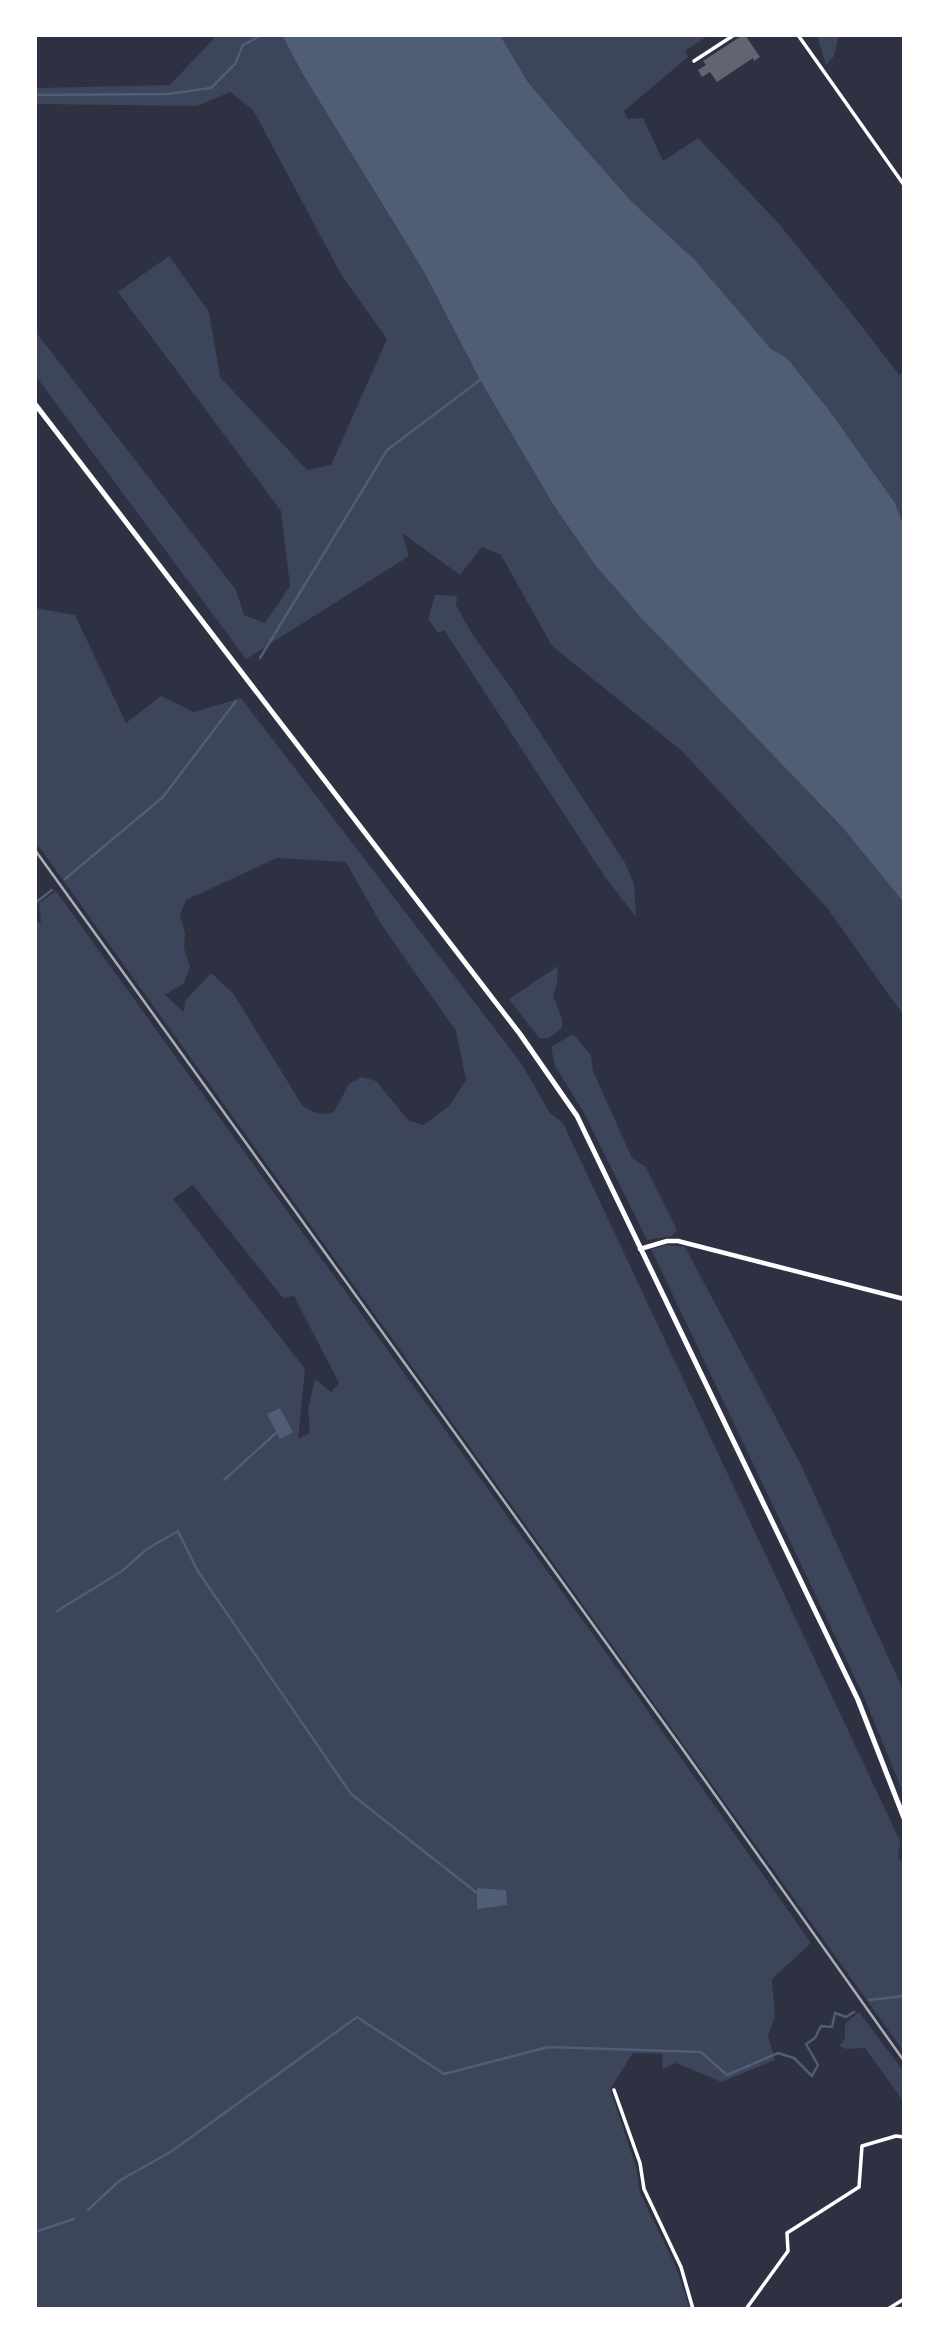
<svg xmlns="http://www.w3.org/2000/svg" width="939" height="2344" font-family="Raleway,sans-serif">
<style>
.green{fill:#3c4559;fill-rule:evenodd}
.water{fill:#4f5d75}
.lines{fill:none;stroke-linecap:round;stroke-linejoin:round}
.stream{stroke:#4f5d75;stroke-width:2.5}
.building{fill:#626471}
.minor{stroke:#fff;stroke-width:3.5}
.tertiary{stroke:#fff;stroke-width:4.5}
.primary{stroke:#fff;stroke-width:5}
.rail{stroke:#abadb3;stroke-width:2.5}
</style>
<rect width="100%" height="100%" fill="#2d3142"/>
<path class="green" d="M217,35h65l20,38 122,199 56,108 74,126 41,59 47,54 201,209 61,75v113l-76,-107 -146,-158 -130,-105 -51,-91 -19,-8 -22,28 -58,-42 7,23 -163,103 -211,-284v-44l201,259 8,25 21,8 25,-37 -9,-75 -163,-219 51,-36 40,56 11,65 87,93 24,-5 56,-126 -45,-63 -89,-166 -23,-18 -33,14 -162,-2v-16l135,-3z
M500,35h209l-24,16 3,6 -64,54 4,8 15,-1 20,43 35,-23 81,86 78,96 42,55 5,-3v155l-9,-24 -66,-93 -42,-52 -16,-9 -77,-90 -62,-57 -59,-67 -45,-53z
M817,35h22l-5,21 -8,9z
M435,595l22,1 -1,9 16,29 39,54 114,175 9,21 2,33 -31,-40 -161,-247 -6,3 -10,-14z
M35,608l40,7 51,108 35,-27 33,16 47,-14 280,365 29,50 13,10 337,718 -2,17 6,6v188l-869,-1211zM277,858l69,4 35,62 75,107 10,49 -17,26 -26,19 -15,-5 -32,-39 -14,-4 -13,7 -15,28c-14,4 -20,1 -32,-7l-69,-112 -22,-20 -26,28 -1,11 -19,-17 19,-12 6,-16 -6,-19 1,-15 -5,-18 6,-15z
M56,891l585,810 170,242 -39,36 3,38 -7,18 7,25 -54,22 -45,-19 -14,6 1,-15 -30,-1 -23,36 26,78 4,26 36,74 14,42h-655v-1386l6,-1 -2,-19zM193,1185l90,113 11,-2 45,87 -8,9 -16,-13 -7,30 2,24 -12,6 7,-70 -132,-170z
M558,966l-1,18 -4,11 9,24v9l-13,10h-10l-30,-39z
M573,1034l18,21 2,16 39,87 14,9 31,63 -5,6 -25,4 -64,-129 -28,-45 -4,-19z
M667,1245l18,2 117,220 102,225v103l-40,-98 -213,-448z
M859,2012l45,60v30l-39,-54 -18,1 -8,-3 6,-8v-14z"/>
<path class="water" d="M282,35h218l28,47 45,53 59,67 62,57 77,90 16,9 42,52 66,93 9,24v376l-61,-75 -201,-209 -47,-54 -41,-59 -74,-126 -56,-108 -122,-199z
M280,1408l13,24 -13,7 -13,-25z
M477,1888l29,2 1,15 -30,4z"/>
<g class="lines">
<path class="stream" d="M35,95l133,-1 43,-6 24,-24 8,-19 19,-10
M260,658l127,-208 93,-70
M65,879l98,-82 73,-96
M35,903l17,-13
M224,1480l52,-47
M57,1611l65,-40 25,-22 31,-18 19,39 154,224 126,99
M869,2000l35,-4
M88,2210l31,-29 53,-30 185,-134 87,57 104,-27 153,5 26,23 51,-22 16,5 18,18 6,-11 -12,-21 9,-6 6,-12 11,1 3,-14 11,4 8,-5
M35,2232l39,-13"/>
</g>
<path class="building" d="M743,35h2l15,22 -6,4 -1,-3 -36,24 -7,-10 -8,5 -4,-7 8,-5 -3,-4z"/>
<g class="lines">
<path class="minor" d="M798,35l106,150
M694,61l40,-26
M614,2090l26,73 4,26 37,78 12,42
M746,2309l42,-58 -1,-18 72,-46 3,-41 34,-10 8,1
M888,2309l16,-10"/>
<path class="tertiary" d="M640,1249l27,-8h11l226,58"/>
<path class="primary" d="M35,404l485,630 57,82 281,584 46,118"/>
<path class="rail" d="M35,850l649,901 220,310"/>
</g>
<rect width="939" height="2344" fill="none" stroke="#ffffff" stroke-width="74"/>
</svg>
